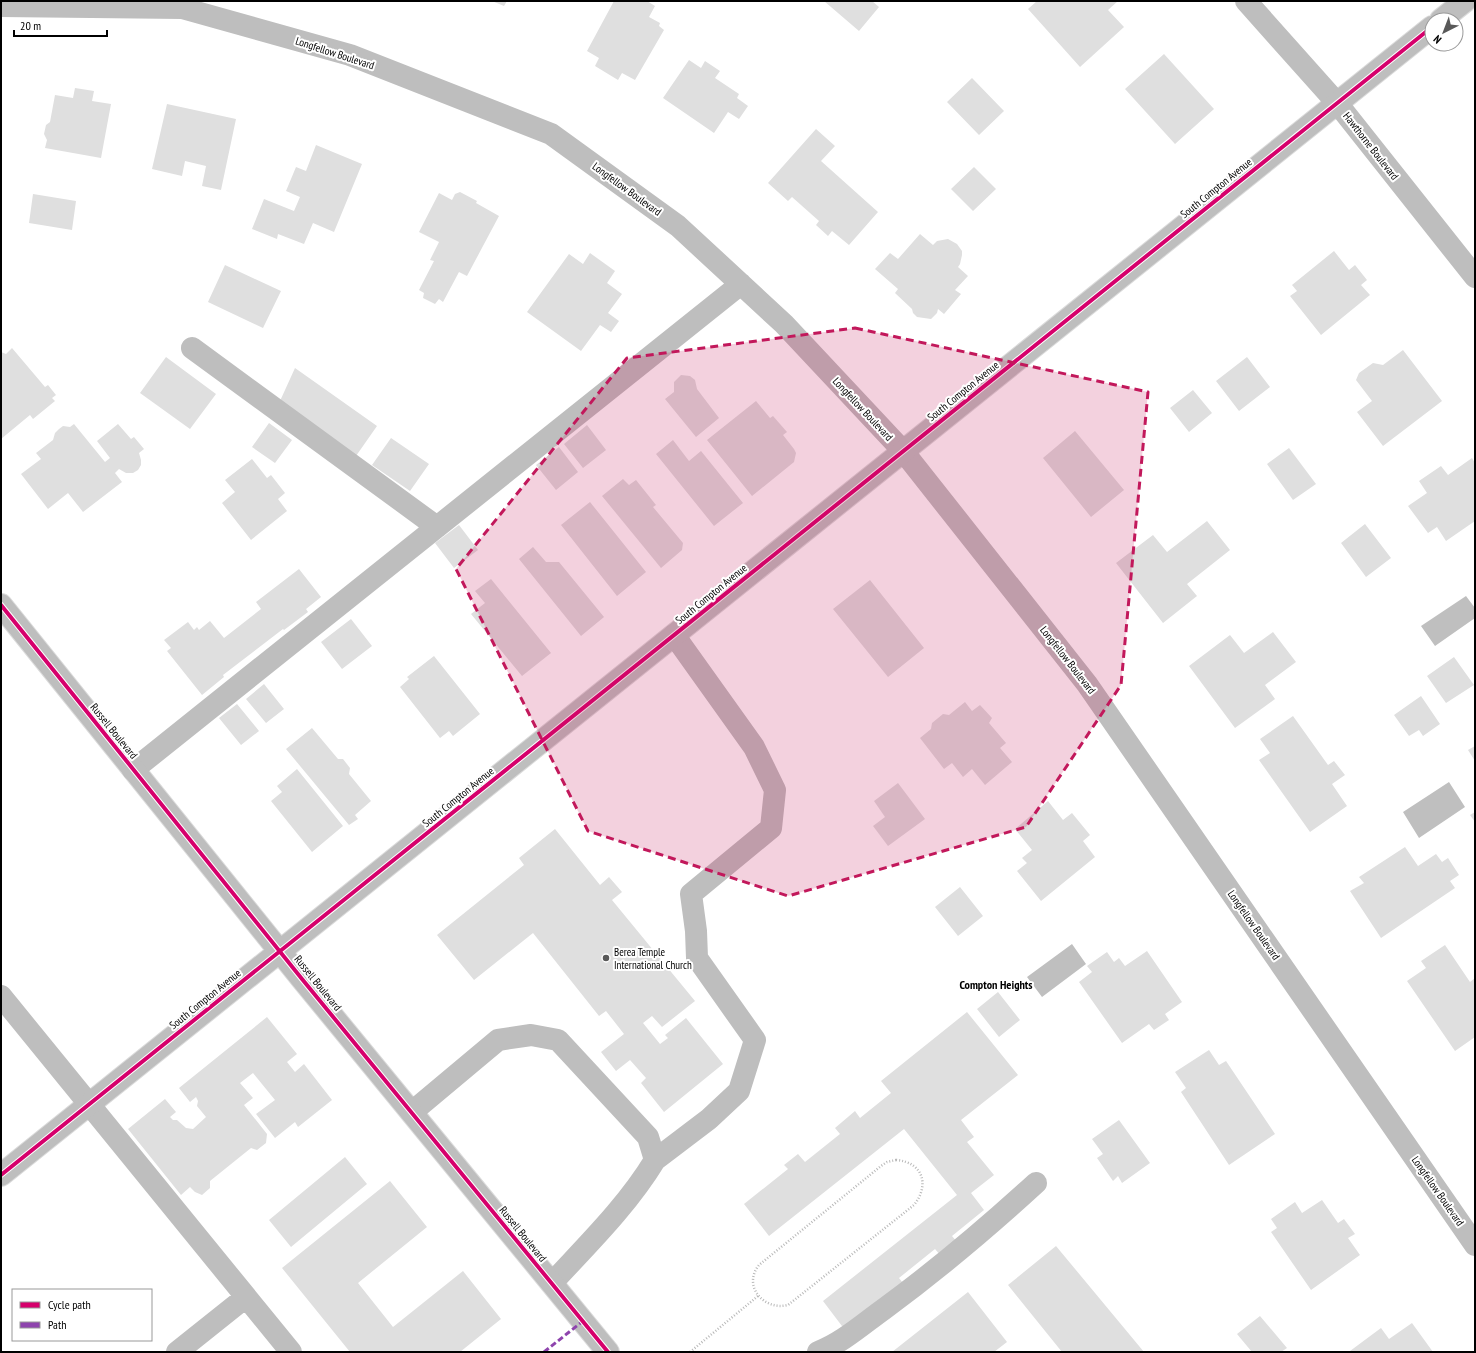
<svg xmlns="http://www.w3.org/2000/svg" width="1476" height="1353" font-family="'PT Sans Narrow',sans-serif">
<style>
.water{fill:#bfbfbf}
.building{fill:#dfdfdf}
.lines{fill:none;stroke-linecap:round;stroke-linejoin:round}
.major-casing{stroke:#dbdbdb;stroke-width:24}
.path{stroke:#b9b9b9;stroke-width:2.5;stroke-dasharray:1 2;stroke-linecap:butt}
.minor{stroke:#bebebe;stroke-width:22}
.major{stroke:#bebebe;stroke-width:22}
.quiet{stroke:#8e44ad;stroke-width:3;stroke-dasharray:6 3;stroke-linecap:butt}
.cycleway-casing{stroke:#fff;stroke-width:6}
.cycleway{stroke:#d6006c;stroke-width:4}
.marked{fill:#c2185b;fill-opacity:0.2;stroke:#c2185b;stroke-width:3;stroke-dasharray:8 5;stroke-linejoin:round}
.poi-dot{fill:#595959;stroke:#fff;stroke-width:1.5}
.labels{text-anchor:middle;stroke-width:4;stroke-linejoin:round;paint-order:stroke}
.street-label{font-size:11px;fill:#000;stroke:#fff}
.poi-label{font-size:11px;fill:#000;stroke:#fff;text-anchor:start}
.neighbourhood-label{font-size:12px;font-weight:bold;fill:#000;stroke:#fff}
</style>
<rect width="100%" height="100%" fill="#fff"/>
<path class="water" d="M1466,596l9,12v10l-40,28 -14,-20z
M1449,782l16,25 -46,31 -16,-26z
M1072,944l14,20 -44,33 -15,-20z"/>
<path class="building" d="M492,1h15l-3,5z
M614,1h33l8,5 -6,11 11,6 -1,3 5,4 -29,50 -13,-7 -4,7 -23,-14 4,-8 -12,-7z
M824,1h48l7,6 -20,24z
M1037,1h81l-10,9 16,17 -44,40 -52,-58z
M1164,54l50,55 -39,35 -50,-55z
M689,60l12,8 4,-7 15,10 -5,7 24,16 -2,4 11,8 -9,13 -11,-7 -14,21 -51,-35z
M972,78l32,33 -25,24 -32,-33z
M75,88l19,3 -2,10 19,3 -10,54 -56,-10 2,-8 -3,-6 2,-9 4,-3 5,-27 18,3z
M167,104l69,15 -15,71 -19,-4 4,-20 -21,-5 -3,15 -30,-7z
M816,129l19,17 -14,15 57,51 -29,33 -17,-14 -4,5 -12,-11 3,-4 -27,-24 -4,4 -20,-18z
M316,145l46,19 -28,68 -21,-9 -9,21 -26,-10 -1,5 -25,-10 12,-30 30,12 6,-14 -14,-6 10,-24 10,4z
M974,167l22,22 -23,22 -22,-22z
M460,192l17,9 -1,2 23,13 -32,60 -8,-4 -16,30 -4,-3 -4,5 -12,-6 1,-5 -5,-3 15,-29 -4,-1 9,-18 -20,-10 20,-39 13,7 3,-6z
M33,194l43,7 -4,29 -43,-7z
M920,234l13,11 4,-4 11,-2 9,5 5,7v4l-2,9 -2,3 10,9 -13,14 6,4 -17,20 -6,-5 -1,4 -6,6 -14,-2 -4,-4 -1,-4 -17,-16 3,-4 -23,-20 15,-16 8,6z
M1334,251l15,19 6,-5 12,15 -6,5 9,10 -49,40 -31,-39 7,-5 -5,-6z
M590,253l25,18 -8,12 15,11 -14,19 11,8 -8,11 -11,-7 -19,26 -54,-39 42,-58 14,10z
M225,265l56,26 -18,37 -55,-26z
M12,348l33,39 3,-2 8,10 -4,3 3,3 -22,18 -3,-4 -29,24v-87l5,2z
M1403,350l39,51 -59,45 -26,-34 15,-11 -16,-21 3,-7 14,-10 10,2z
M166,357l50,37 -26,35 -50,-36z
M1247,357l23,30 -31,24 -23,-30z
M295,368l82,58 -21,30 -76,-55z
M681,375l9,1 5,4 2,9 22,29 -23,19 -31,-38 9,-7v-10z
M1193,390l19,23 -23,19 -19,-24z
M756,401l14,17 3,-2 14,16 -4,3 11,14 2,4 -2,9 -42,34 -45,-56z
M269,423l23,17 -17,23 -23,-16z
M74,424l31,38 5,-4 -13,-17 21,-17 13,15 3,-2 10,12 -5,4 2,7v5l-3,5 -5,3h-7l-7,-4 -4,4 7,9 -39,30 -15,-19 -20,16 -27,-35 20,-15 -5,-6 17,-13 2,-7 4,-4 4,-3 7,1z
M587,425l19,25 -23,18 -19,-24z
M1075,431l49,59 -33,27 -48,-59z
M391,438l38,26 -19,27 -38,-26z
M673,440l16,21 12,-10 42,52 -29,23 -58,-72z
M559,447l19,25 -22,18 -20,-25z
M1289,448l27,36 -23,16 -26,-36z
M1472,458l3,5v58l-29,20 -9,-14 -9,6 -20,-27 19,-13 -8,-12 22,-15 7,9z
M252,459l15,19 4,-3 14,18 -7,6 9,12 -36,29 -29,-37 13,-11 -10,-12z
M623,479l6,6 7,-5 20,25 -3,2 30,36 -1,7 -21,18 -59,-72z
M590,502l56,70 -29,24 -56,-71z
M1207,521l23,29 -43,34 10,12 -34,27 -47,-60 37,-28 14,17z
M1365,524l26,34 -25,19 -25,-34z
M459,525l19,25 -24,18 -19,-25z
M533,547l13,15h13l45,55 -23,19 -62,-77z
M299,569l22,28 -15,12 2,3 -24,18 -1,-1 -60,46 1,2 -22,18 -35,-44 4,-3 -7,-8 24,-18 6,8 3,-3 2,3 11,-9 14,17 37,-29 -5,-7z
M491,579l60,74 -29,23 -51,-62 14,-11 -10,-12z
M870,580l54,68 -36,29 -55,-68z
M351,619l21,27 -30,23 -21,-27z
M1273,632l23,30 -31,23 10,14 -40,29 -46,-62 41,-31 14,18z
M434,656l46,58 -27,22 -4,-5 -9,7 -40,-51 9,-8 -2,-2z
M1454,657l20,28 -28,18 -19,-27z
M264,684l20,25 -18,14 -20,-24z
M1421,696l19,28 -17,12 -4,-6 -10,6 -15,-21z
M965,702l7,9 8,-6 12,13 -3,5 17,20 -6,5 12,14 -27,23 -13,-16 -9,8 -11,-14 -8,6 -24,-31 11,-9 1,-6 11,-9 6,1z
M237,704l22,27 -18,14 -22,-27z
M1293,716l35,49 6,-4 11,14 -13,9 15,22 -37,26 -51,-72 11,-7 -10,-14z
M312,728l26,31h5l7,9 -1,6 22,27 -16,14 3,4 -9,6 -63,-76z
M1475,746v15l-7,-11z
M297,769l46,57 -31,26 -41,-51 11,-9 -5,-6z
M898,783l27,36 -37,27 -15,-20 12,-9 -11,-16z
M1048,801l15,19 9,-7 18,22 -7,6 12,16 -54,44 -24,-30 10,-8 -5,-5 10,-8 -17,-21z
M1475,812v10l-5,-7z
M555,829l45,56 9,-8 13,15 -10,8 83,101 -33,26 -10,-11 -9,7 17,21 8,-6 -3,-3 21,-17 37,46 -59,48 -23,-29 5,-5 -16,-18 -14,11 -15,-19 23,-18 -18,-23 -7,5 -66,-83 -59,47 -37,-45 87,-70 -5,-7z
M1405,847l13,19 18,-12 6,8 6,-4 11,17 -9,6 5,7 -74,50 -31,-47 14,-8 -5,-6z
M960,887l23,29 -25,20 -23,-29z
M1445,945l25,37 5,-4v59l-20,14 -48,-70 19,-13 -5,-7z
M1147,951l35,51 -17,12 4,6 -15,10 -5,-6 -27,19 -43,-61 13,-10 -5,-6 20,-14 7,10 5,-4 6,8z
M998,992l22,28 -21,17 -22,-28z
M967,1012l51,63 -57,45 13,17 -7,5 27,33 -23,18 13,17 -32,26 5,6 -16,14 -6,-7 -36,29 7,9 -58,47 -25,-33 134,-106 -53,-66 -135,107 -25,-32 44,-35 -4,-4 14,-11 7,8 35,-28 -5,-6 20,-17 5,7 31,-25 -10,-12z
M267,1017l30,37 -10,8 8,10 9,-8 28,36 -34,27 -3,-5 -20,16 -19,-24 19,-14 -22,-27 -13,10 13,15 -9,7 23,29 -1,9 -9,7 -6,-2 -41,33v7l-8,7 -7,-3 -5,-5 -9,8 -53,-66 37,-30 11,13 -6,5 3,3h4l9,8 7,1 13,-12 -9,-11 1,-5 -2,-4 -6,5 -11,-14z
M1209,1050l10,15 7,-4 49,73 -46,31 -48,-73 5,-4 -11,-16z
M1119,1120l31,43 -28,20 -4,-7 -5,5 -16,-23 6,-4 -11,-15z
M345,1157l22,27 -76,63 -22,-27z
M390,1181l37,46 -69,56 35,44 70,-56 38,48 -41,33h-110l-68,-84z
M1322,1200l16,23 6,-4 11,15 -7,4 12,17 -49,35 -40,-58 6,-4 -6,-9 24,-17 7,11z
M1056,1246l88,106h-82l-54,-67z
M968,1292l39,50 -13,10h-102z
M1260,1316l27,32 -6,4h-29l-15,-18z
M1412,1323l21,29 -83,-1 31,-23 8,11z"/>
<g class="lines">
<g class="major-casing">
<path id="major" d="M1441,20l24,-19
M1,605l301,374 306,373
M1,1175l1431,-1148"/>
</g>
<path class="path" d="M896,1160c27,2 34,25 18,45l-126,100c-24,6 -46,-19 -29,-40l122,-99 6,-4z
M690,1352l68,-56"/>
<path class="minor" d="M1246,1l91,102 138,174
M1,6l181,2 168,47 201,79 127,92 106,98 119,127 184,233 388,561
M192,348l245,179
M133,770l608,-486
M1,996l290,356
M412,1112l86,-72 33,-5 27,5 90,97 7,23c-28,46 -67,84 -103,123
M655,1160l54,-41 30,-28 16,-51 -58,-82 -1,-27 -5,-37 80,-66 4,-38 -21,-43 -80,-112
M177,1352l69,-55
M818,1352c24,-9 45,-28 66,-43 53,-39 104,-82 152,-126"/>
<use href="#major" class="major"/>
<path class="quiet" d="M544,1352l39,-31"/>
<g class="cycleway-casing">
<path id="cycleway" d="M1,605l301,374 306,373
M1,1175l1431,-1148"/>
</g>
<use href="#cycleway" class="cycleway"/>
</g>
<path class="marked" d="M855,328l293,64 -27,293 -95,142 -238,69 -200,-65 -132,-262 171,-211z"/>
<circle class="poi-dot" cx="606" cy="958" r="4"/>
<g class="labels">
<g class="street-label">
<text transform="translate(335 53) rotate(18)" y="4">Longfellow Boulevard</text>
<text transform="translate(1371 146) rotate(52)" y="4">Hawthorne Boulevard</text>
<text transform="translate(1216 188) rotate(-39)" y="4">South Compton Avenue</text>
<text transform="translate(627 189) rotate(36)" y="4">Longfellow Boulevard</text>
<text transform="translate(963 391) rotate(-39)" y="4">South Compton Avenue</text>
<text transform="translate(863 409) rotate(47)" y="4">Longfellow Boulevard</text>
<text transform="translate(711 594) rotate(-39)" y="4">South Compton Avenue</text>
<text transform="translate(1068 660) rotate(52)" y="4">Longfellow Boulevard</text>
<text transform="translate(114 731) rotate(51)" y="4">Russell Boulevard</text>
<text transform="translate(458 797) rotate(-39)" y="4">South Compton Avenue</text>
<text transform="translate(1254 925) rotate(55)" y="4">Longfellow Boulevard</text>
<text transform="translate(318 983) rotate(51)" y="4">Russell Boulevard</text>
<text transform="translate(205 999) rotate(-39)" y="4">South Compton Avenue</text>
<text transform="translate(1438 1191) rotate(55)" y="4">Longfellow Boulevard</text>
<text transform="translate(523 1234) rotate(51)" y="4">Russell Boulevard</text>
</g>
<g class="poi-label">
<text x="614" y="956">Berea Temple<tspan x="614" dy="13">International Church</tspan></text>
</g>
<g class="neighbourhood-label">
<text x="996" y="989">Compton Heights</text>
</g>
</g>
<rect width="1476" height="1353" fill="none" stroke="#000000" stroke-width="4"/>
<rect x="12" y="1289" width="140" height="52" fill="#ffffff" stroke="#999999"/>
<rect x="20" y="1302" width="20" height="6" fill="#d6006c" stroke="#999999"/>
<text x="48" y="1309" font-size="12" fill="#000000">Cycle path</text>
<rect x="20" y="1322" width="20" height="6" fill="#8e44ad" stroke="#999999"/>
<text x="48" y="1329" font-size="12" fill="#000000">Path</text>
<g transform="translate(1444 32) rotate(222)"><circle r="19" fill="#ffffff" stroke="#999999"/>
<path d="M0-3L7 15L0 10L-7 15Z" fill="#595959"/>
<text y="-6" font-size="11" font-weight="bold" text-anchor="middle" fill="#000000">N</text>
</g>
<path d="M14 30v6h93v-6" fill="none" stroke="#000000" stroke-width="2"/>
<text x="20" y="30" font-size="12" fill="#000000" stroke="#ffffff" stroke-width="3" paint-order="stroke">20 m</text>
</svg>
